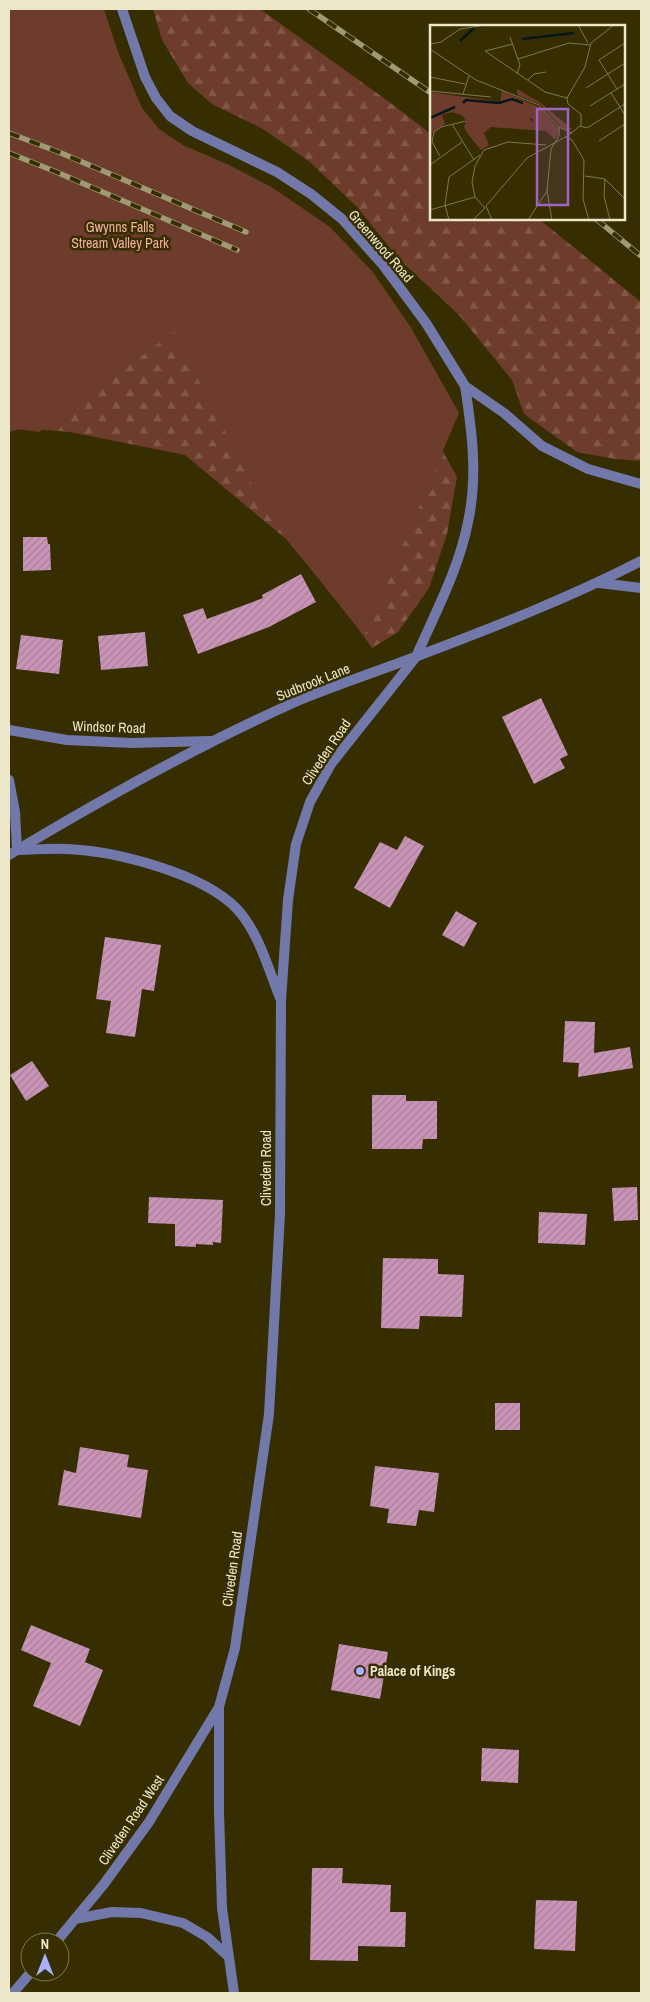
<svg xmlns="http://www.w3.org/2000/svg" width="650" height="2002" font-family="'Archivo Narrow',sans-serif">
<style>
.forest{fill:url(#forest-firs)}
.green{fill:#6d3c2c}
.building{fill:url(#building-hatch)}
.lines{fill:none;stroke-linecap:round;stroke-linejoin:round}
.service{stroke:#7378ab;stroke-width:10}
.minor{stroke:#7378ab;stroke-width:10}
.tertiary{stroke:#7378ab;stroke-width:10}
.rail-casing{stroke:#9f9974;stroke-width:5.5}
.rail{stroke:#362e00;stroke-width:4;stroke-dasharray:11;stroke-linecap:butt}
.poi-dot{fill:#a9b0fc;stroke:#362e00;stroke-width:2}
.labels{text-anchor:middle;stroke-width:5;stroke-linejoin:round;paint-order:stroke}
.park-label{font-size:14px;fill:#f3af98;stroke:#362e00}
.street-label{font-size:14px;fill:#ece7c9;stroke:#362e00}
.poi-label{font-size:14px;font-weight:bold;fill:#ece7c9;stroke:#362e00;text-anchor:start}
.inset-river{fill:none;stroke:#08171b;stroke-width:2.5}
.inset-road{fill:none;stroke:#7f7850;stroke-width:1}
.view{fill:#9d64c2;fill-opacity:0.15;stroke:#9d64c2;stroke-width:2.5}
.inset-edge{fill:none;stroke:#ece7c9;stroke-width:2.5}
</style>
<defs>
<pattern id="forest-firs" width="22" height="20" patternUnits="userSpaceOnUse" patternTransform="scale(1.25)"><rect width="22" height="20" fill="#6d3c2c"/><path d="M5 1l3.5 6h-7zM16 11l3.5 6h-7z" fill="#825849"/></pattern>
<pattern id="building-hatch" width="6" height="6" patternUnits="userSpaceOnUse" patternTransform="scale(1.25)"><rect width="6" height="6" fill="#c994b7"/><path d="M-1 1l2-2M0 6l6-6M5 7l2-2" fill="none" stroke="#a88098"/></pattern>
</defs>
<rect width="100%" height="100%" fill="#362e00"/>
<path class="forest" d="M153,9h107l132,95 39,30v85h108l102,83v159l-26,-2 -38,-7 -53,-38 -12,-34 -54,-66 -60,-56 -41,-51 -47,-45 -47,-33 -51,-25 -24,-21 -26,-43z
M179,293l249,131 29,53 -10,57 -18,54 -31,44 -26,16 -28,-39 -58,-70 -101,-84 -115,-23 -47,-4 -14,4v-116z"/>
<path class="green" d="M9,9h95l14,43 24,56 17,21 24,16 46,20 44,23 57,39 42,44 38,55 49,87 -95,223 -96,-121 -94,-183 -135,100 -30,-4z"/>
<path class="building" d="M23,537h24l1,7h2l1,26 -28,1z
M301,574l15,28 -47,25 -71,27 -15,-39 20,-7 4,11 56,-21 -1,-3z
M145,632l3,34 -47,4 -3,-34z
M21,635l42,5 -4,34 -43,-5z
M541,698l27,57 -8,4 5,9 -31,16 -32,-67z
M405,836l19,10 -34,62 -36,-20 26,-46 17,8z
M456,911l21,12 -13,24 -22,-12z
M105,937l56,8 -7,46 -12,-2 -7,48 -29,-4 5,-32 -15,-2z
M565,1021l30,1 -1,31 36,-6 3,21 -55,9 1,-14 -16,-1z
M32,1061l17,25 -23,15 -16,-26z
M372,1095h34v6h31v38h-14l-1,10h-50z
M637,1187l1,33 -24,1 -2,-33z
M149,1197l74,3 -2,43 -8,-1v3l-17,-1v3l-21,-1v-22l-27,-1z
M539,1212l48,2 -2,31 -47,-2z
M383,1258l55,1v15l26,1 -2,42 -42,-1 -1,13 -38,-1z
M495,1403h25v27h-25z
M80,1447l49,8 -2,12 21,3 -7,48 -83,-13 6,-35 12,3z
M375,1466l64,7 -5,39 -15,-2 -3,16 -29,-3 2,-14 -19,-3z
M31,1625l59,24 -5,13 18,8 -23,56 -47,-20 18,-43 -30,-13z
M339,1644l49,8 -8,47 -49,-9z
M482,1748l37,2 -1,33 -37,-2z
M312,1868h31l-1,15 49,2 -1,27h16l-1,35 -47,-1v15l-48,-1z
M536,1900l41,1 -2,50 -41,-2z"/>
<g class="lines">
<path class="service" d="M75,1919l37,-7 29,1 42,10 24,14 21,19"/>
<path class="minor" d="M599,583l42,5
M9,730l58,10 65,3 78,-2
M9,780l6,32 2,38c16,0 33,-2 50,-1 48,2 136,24 170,60 22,24 31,59 43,89
M56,1942l48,-58 45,-62 70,-115
M13,1993l18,-21
M234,1993l-12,-85 -3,-96v-105l16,-59 34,-234 11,-200 1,-214 7,-100 8,-56 14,-42 21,-38 85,-107"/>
<path class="tertiary" d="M122,9l23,68 11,21 14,18 22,15 85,41 34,22 31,25 41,46 43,58 39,63 39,27 38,33 46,23 53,15
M416,657c19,-44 43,-88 52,-135 10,-46 4,-91 -3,-136
M9,855c95,-57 191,-111 293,-156 37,-15 76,-28 113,-42 77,-29 154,-59 226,-96"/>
<g class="rail-casing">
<path id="rail" d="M309,9l122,84
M9,133l52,20 185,79
M9,153l45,18 183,79
M596,219l45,37"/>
</g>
<use href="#rail" class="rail"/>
</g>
<circle class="poi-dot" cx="360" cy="1671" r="5"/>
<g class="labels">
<g class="park-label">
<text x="120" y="232">Gwynns Falls<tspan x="120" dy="16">Stream Valley Park</tspan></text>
</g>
<g class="street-label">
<text transform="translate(381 246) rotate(49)" y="5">Greenwood Road</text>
<text transform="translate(313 682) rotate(-22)" y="5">Sudbrook Lane</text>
<text transform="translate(109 727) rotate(2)" y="5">Windsor Road</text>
<text transform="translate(326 752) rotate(-56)" y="5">Cliveden Road</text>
<text transform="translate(266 1168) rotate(-90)" y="5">Cliveden Road</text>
<text transform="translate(232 1569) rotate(-82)" y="5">Cliveden Road</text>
<text transform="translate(131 1820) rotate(-56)" y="5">Cliveden Road West</text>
</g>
<g class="poi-label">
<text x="370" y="1676">Palace of Kings</text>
</g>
</g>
<g transform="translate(430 25)">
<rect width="195" height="195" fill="#362e00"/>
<path d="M87,64l24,14 31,26 -4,2 -7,-4 -21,-23 -23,-9zM0,81l69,3 29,8 5,6h16l10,9 -4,8 -9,-9 -55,-4 -7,6 5,12 -8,5 -14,-17 -3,-6 2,-6 -4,-6z" fill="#6d3c2c"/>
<path d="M72,66l39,17 18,21 -5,10 -9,-14 -6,5 -8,-1 2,-10 -36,-7 -29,9 -12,-10 -14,4 3,9 -13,9 -2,16v-57l70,10z" fill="#6d3c2c"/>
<path class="inset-river" d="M92,14l52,-6M30,16l14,-13M33,78l3,-3 33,3 13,-4 11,4M0,93l25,-11"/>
<path class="inset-road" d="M148,0l10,18M80,12l10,28 -3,9M0,19l11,-2 19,-13 26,-4M83,19l-28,7 60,41 22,6M0,24l46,31 63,25 20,22 13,6M88,34l51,-16 21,2M0,52l35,7M98,55l6,-6 12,-2M156,63l39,-25M187,64l-18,-29 26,-17M0,66l61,6M181,68l14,22M33,69l6,-18M160,81l35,-22M22,99l22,36M150,101l7,2 38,-24M136,112l6,3 12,20 -1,39 6,21M169,116l26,-17M10,131l-8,-14 2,-10 7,-5 25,-6M0,140l32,-23M155,151l20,3 20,20M175,154l-1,17 6,24M0,185l45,-13M19,195l-4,-15 4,-28 31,-22M43,195l12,-12 -10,-11 -3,-15 3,-16 9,-16 24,-8 38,3M62,195l-6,-14 41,-48 42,-23 12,-10v-11l-13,-10 -1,-6 18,-31 6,-24 23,-18M98,195l19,-29M122,195l-5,-29 4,-42 8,-13v-9"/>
<path class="view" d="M107,84h31v96h-31z"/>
<rect width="195" height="195" class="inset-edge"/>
</g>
<rect width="650" height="2002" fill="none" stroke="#ece7c9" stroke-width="20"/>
<g transform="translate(45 1957)"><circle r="24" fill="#362e00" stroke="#7f7850"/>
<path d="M0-4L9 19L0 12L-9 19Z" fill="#a9b0fc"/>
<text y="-8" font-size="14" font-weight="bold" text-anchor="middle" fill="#ece7c9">N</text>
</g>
</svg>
